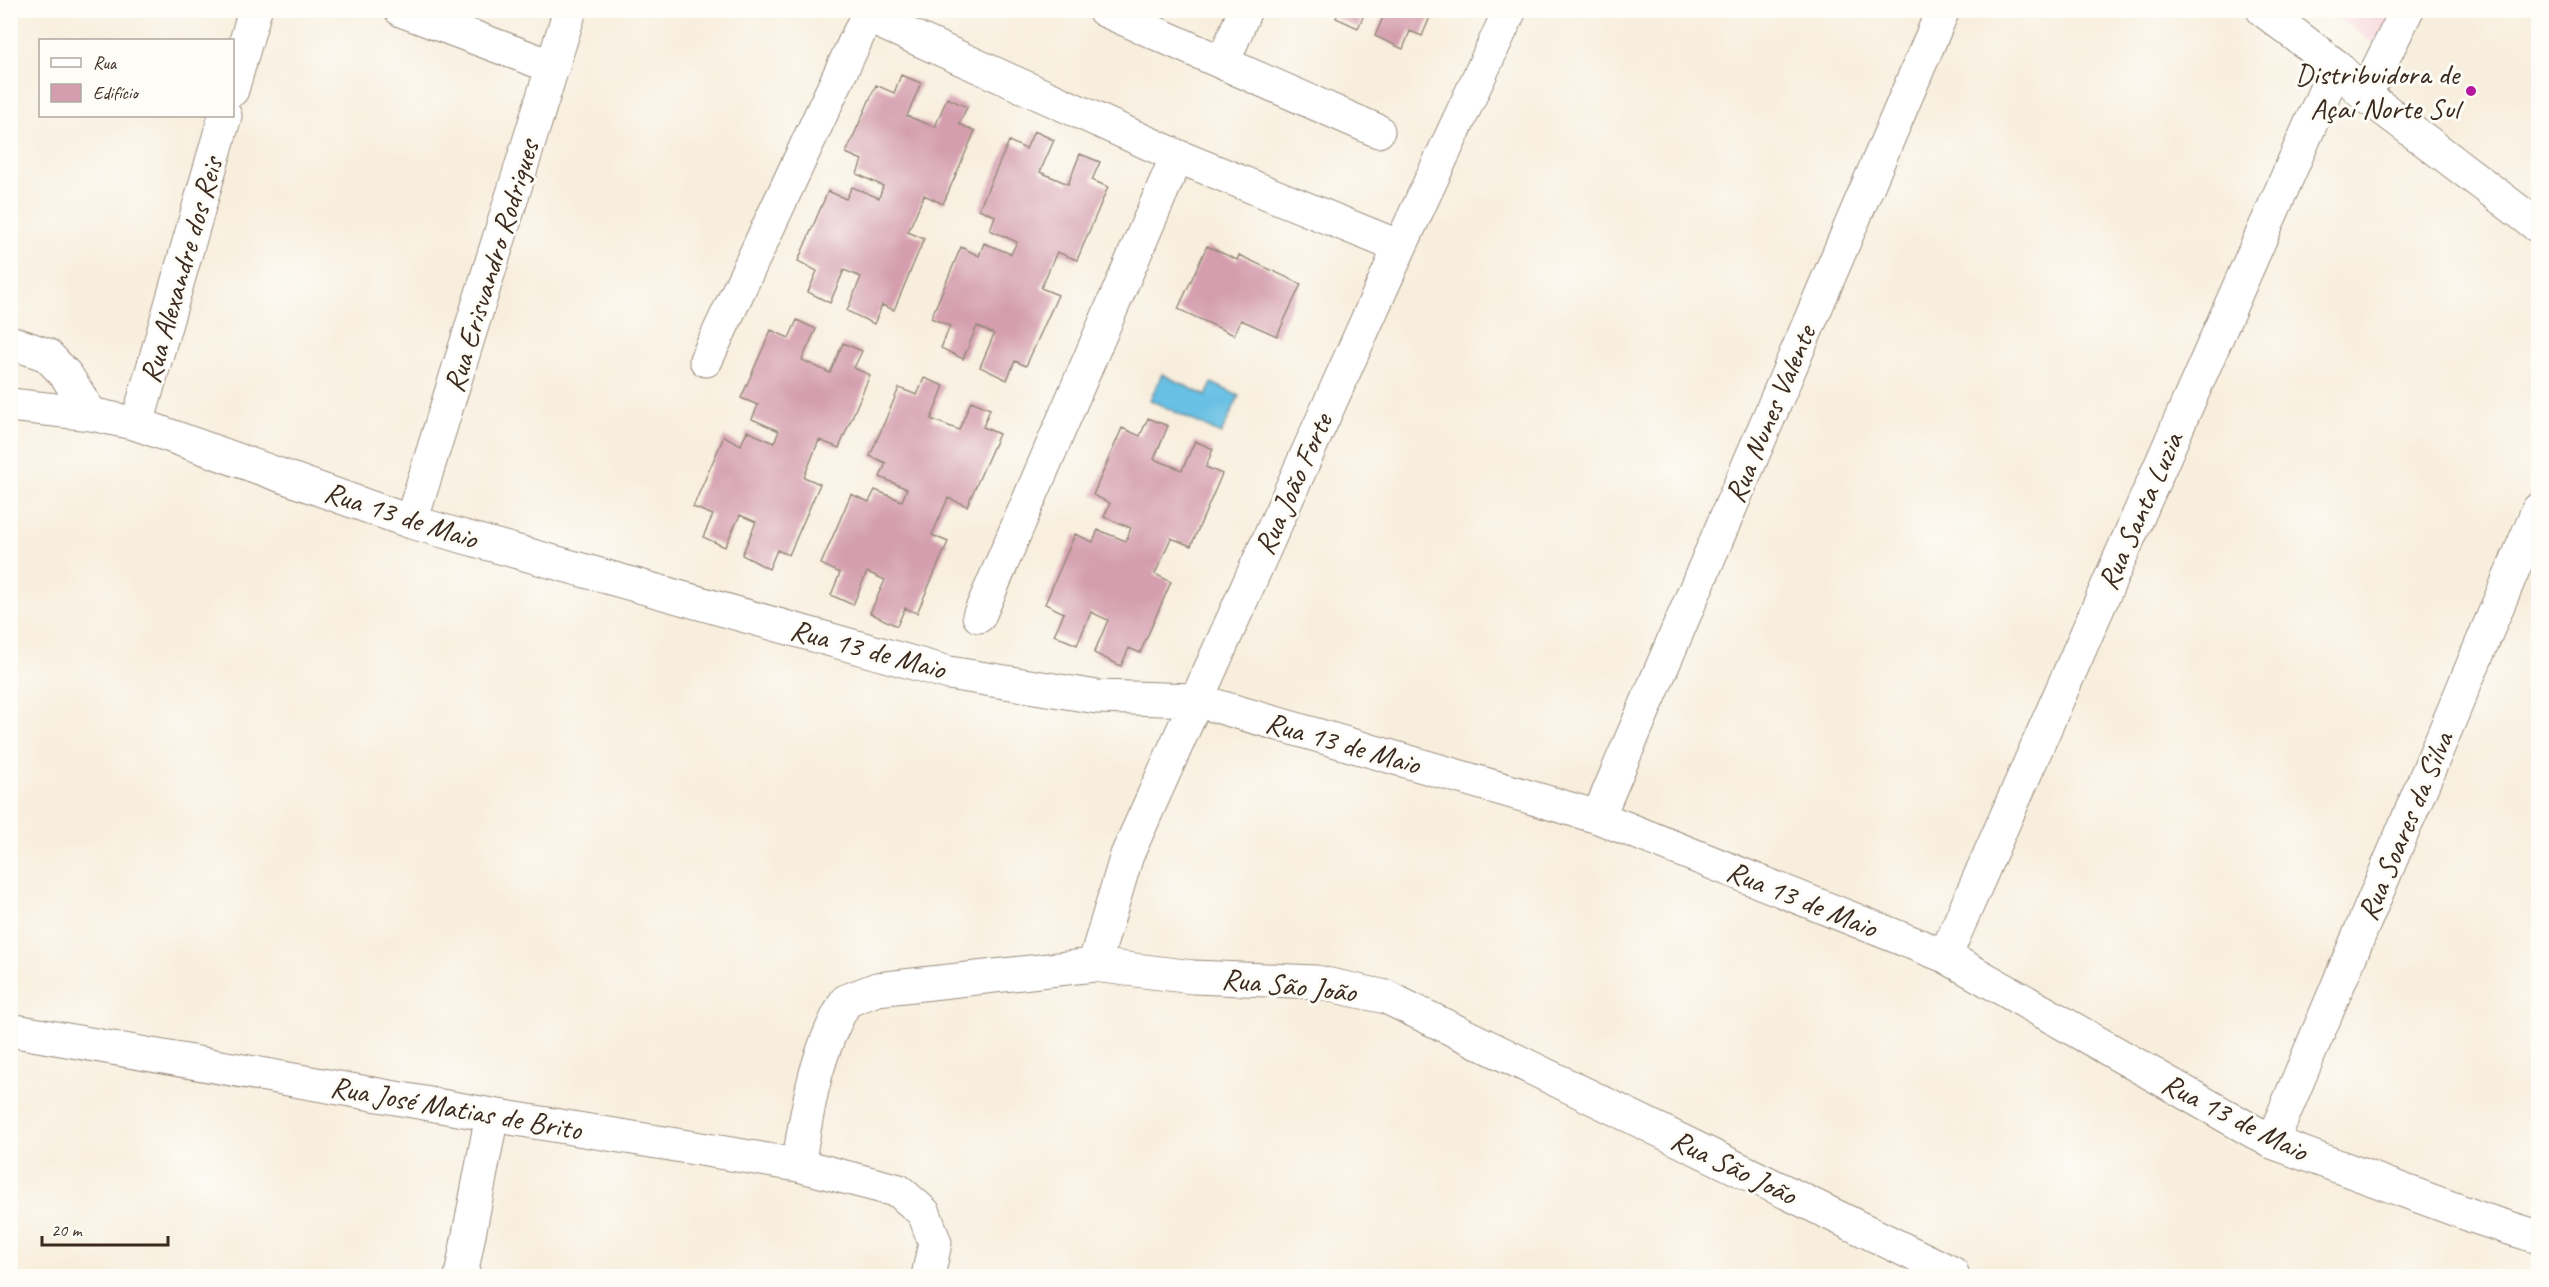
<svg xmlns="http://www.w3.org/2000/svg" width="2549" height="1287" font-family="Caveat,sans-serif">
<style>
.built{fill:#f6cfd7}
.water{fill:#67c0e4;stroke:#517581;stroke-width:1.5}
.building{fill:#d49eae}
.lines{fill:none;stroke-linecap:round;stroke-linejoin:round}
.minor-casing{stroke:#9a8c7e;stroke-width:35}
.secondary-casing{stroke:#9a8c7e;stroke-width:35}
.minor{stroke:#fff;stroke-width:33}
.secondary{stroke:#fff;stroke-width:33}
.poi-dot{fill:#b5179e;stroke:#fdfcf7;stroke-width:2}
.labels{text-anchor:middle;stroke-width:6;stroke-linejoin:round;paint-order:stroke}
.poi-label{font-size:30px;fill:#3b2a1e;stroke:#fdfcf7;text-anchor:end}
.street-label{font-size:30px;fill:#3b2a1e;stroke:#fdfcf7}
</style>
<rect width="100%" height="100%" fill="#fdfcf7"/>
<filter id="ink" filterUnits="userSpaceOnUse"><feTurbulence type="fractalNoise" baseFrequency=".0167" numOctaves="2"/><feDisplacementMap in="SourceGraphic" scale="12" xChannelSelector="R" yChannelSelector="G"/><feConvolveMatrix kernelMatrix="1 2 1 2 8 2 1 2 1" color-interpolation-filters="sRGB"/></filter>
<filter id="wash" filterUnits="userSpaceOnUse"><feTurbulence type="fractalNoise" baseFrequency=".008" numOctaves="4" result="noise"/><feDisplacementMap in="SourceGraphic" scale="24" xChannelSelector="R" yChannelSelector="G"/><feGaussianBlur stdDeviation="1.35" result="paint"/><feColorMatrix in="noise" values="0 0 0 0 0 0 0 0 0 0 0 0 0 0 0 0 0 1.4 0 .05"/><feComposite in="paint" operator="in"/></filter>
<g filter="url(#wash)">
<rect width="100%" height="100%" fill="#f8eedd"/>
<path class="built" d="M2329,11h67l-11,25 -15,5z"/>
<path class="water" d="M1162,374l44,22 6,-13 27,13 -18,38 -71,-34z"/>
<g id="blocks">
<path class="building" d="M1340,10h26l-8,18 -22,-10z
M1386,10h47l-11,26 -12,-5 -7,18 -28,-13z
M901,75l20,8 -14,33 28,11 12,-29 20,9 -8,17 16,7 -32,73 -19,-9 -16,37 16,7 -30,71 -12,-5 -8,19 -27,-13 14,-34 -17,-7 -14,33 -22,-11 9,-21 -19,-10 30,-70 18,8 6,-12 27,11 4,-12 -26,-12 5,-14 -16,-7 30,-68 18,8z
M1034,131l20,9 -14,32 28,12 12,-30 20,8 -8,18 16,7 -31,73 -20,-8 -16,36 17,7 -32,71 -11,-5 -8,19 -27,-13 14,-33 -17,-8 -14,33 -22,-11 9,-22 -19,-8 30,-71 18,9 5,-13 27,11 6,-12 -27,-12 5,-14 -16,-7 30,-68 17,8z
M1207,246l30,14 2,-5 62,29 -24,52 -36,-16 -7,15 -56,-26z
M797,320l19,9 -14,31 28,13 13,-30 19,8 -8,17 16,7 -31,73 -20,-8 -15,37 16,7 -31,71 -12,-5 -8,19 -27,-14 14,-33 -16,-7 -15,32 -22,-10 10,-22 -20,-8 31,-71 17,9 6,-14 27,12 5,-12 -27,-12 6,-14 -17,-7 30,-68 18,8z
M924,378l20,8 -13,33 28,11 12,-29 19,8 -7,18 16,7 -32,72 -19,-8 -16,37 16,7 -31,71 -12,-5 -8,18 -27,-13 15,-33 -18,-8 -14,33 -22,-10 9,-22 -19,-9 30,-70 18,8 6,-12 27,11 5,-12 -27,-12 6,-14 -16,-7 29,-68 18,7z
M1148,418l20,8 -14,33 28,11 13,-29 18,8 -7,18 16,7 -31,72 -20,-8 -16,36 16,8 -31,71 -11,-5 -8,18 -27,-13 14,-33 -17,-8 -14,33 -23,-10 10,-22 -19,-9 30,-70 18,8 5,-12 28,11 5,-13 -27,-11 6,-14 -17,-8 29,-67 18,8z"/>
</g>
</g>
<g filter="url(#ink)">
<use href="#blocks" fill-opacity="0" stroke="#9a8c7e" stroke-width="1.5"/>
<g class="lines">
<g class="minor-casing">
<path id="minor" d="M401,10l152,57
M1104,10l119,53 22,-53
M1223,63l155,68
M232,90l23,-80
M2365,95l42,-85
M10,342l37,13 19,20 25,39
M706,360l161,-344 310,140 223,91
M10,405l81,9 46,10 274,98 538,151 148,24 99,3 402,117 347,139 327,186 209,77 57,18
M137,424l88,-308
M411,522l159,-512
M979,616l198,-460
M1598,817l345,-807
M1945,956l391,-890
M1094,965l33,-110 273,-608 110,-237
M10,1030l482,85 306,50 101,26 25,22 11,30 -7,33
M2272,1142l266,-632
M798,1165c11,-62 16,-108 48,-164l31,-12 217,-24 99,12 123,5 70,15 566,276
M461,1276l31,-161"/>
</g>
<g class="secondary-casing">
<path id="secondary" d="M2263,10l73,56 29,29 173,131"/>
</g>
<use href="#minor" class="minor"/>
<use href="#secondary" class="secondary"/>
</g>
</g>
<circle class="poi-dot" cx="2471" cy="91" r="6"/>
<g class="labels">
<g class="poi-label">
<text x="2459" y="84">Distribuidora de<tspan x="2459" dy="34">Açaí Norte Sul</tspan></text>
</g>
<g class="street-label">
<text transform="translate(491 266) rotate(-73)" y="10">Rua Erisvandro Rodrigues</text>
<text transform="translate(181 270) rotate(-74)" y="10">Rua Alexandre dos Reis</text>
<text transform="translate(1770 414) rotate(-67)" y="10">Rua Nunes Valente</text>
<text transform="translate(1293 484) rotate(-66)" y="10">Rua João Forte</text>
<text transform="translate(2140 511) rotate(-66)" y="10">Rua Santa Luzia</text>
<text transform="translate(401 515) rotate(18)" y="10">Rua 13 de Maio</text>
<text transform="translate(868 649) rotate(15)" y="10">Rua 13 de Maio</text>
<text transform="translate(1343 743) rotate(16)" y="10">Rua 13 de Maio</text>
<text transform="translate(2405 826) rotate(-67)" y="10">Rua Soares da Silva</text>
<text transform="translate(1802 899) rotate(22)" y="10">Rua 13 de Maio</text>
<text transform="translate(1289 985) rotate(6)" y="10">Rua São João</text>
<text transform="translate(456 1108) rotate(10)" y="10">Rua José Matias de Brito</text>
<text transform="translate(2235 1117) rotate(27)" y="10">Rua 13 de Maio</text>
<text transform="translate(1734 1167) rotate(26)" y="10">Rua São João</text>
</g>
</g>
<rect width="2549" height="1287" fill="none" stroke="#fdfcf7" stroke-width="36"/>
<rect x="39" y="39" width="195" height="78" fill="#fdfcf7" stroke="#afa8a0" stroke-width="1.5"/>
<rect x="51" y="58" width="30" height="9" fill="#ffffff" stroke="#afa8a0" stroke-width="1.5"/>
<text x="93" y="69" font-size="18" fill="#3b2a1e">Rua</text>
<rect x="51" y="84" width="30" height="18" fill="#d49eae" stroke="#afa8a0" stroke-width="1.5"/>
<text x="93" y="99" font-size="18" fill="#3b2a1e">Edifício</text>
<path d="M42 1236v9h126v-9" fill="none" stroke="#3b2a1e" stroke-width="3"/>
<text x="51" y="1236" font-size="18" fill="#3b2a1e" stroke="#fdfcf7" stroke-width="4.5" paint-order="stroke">20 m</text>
</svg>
